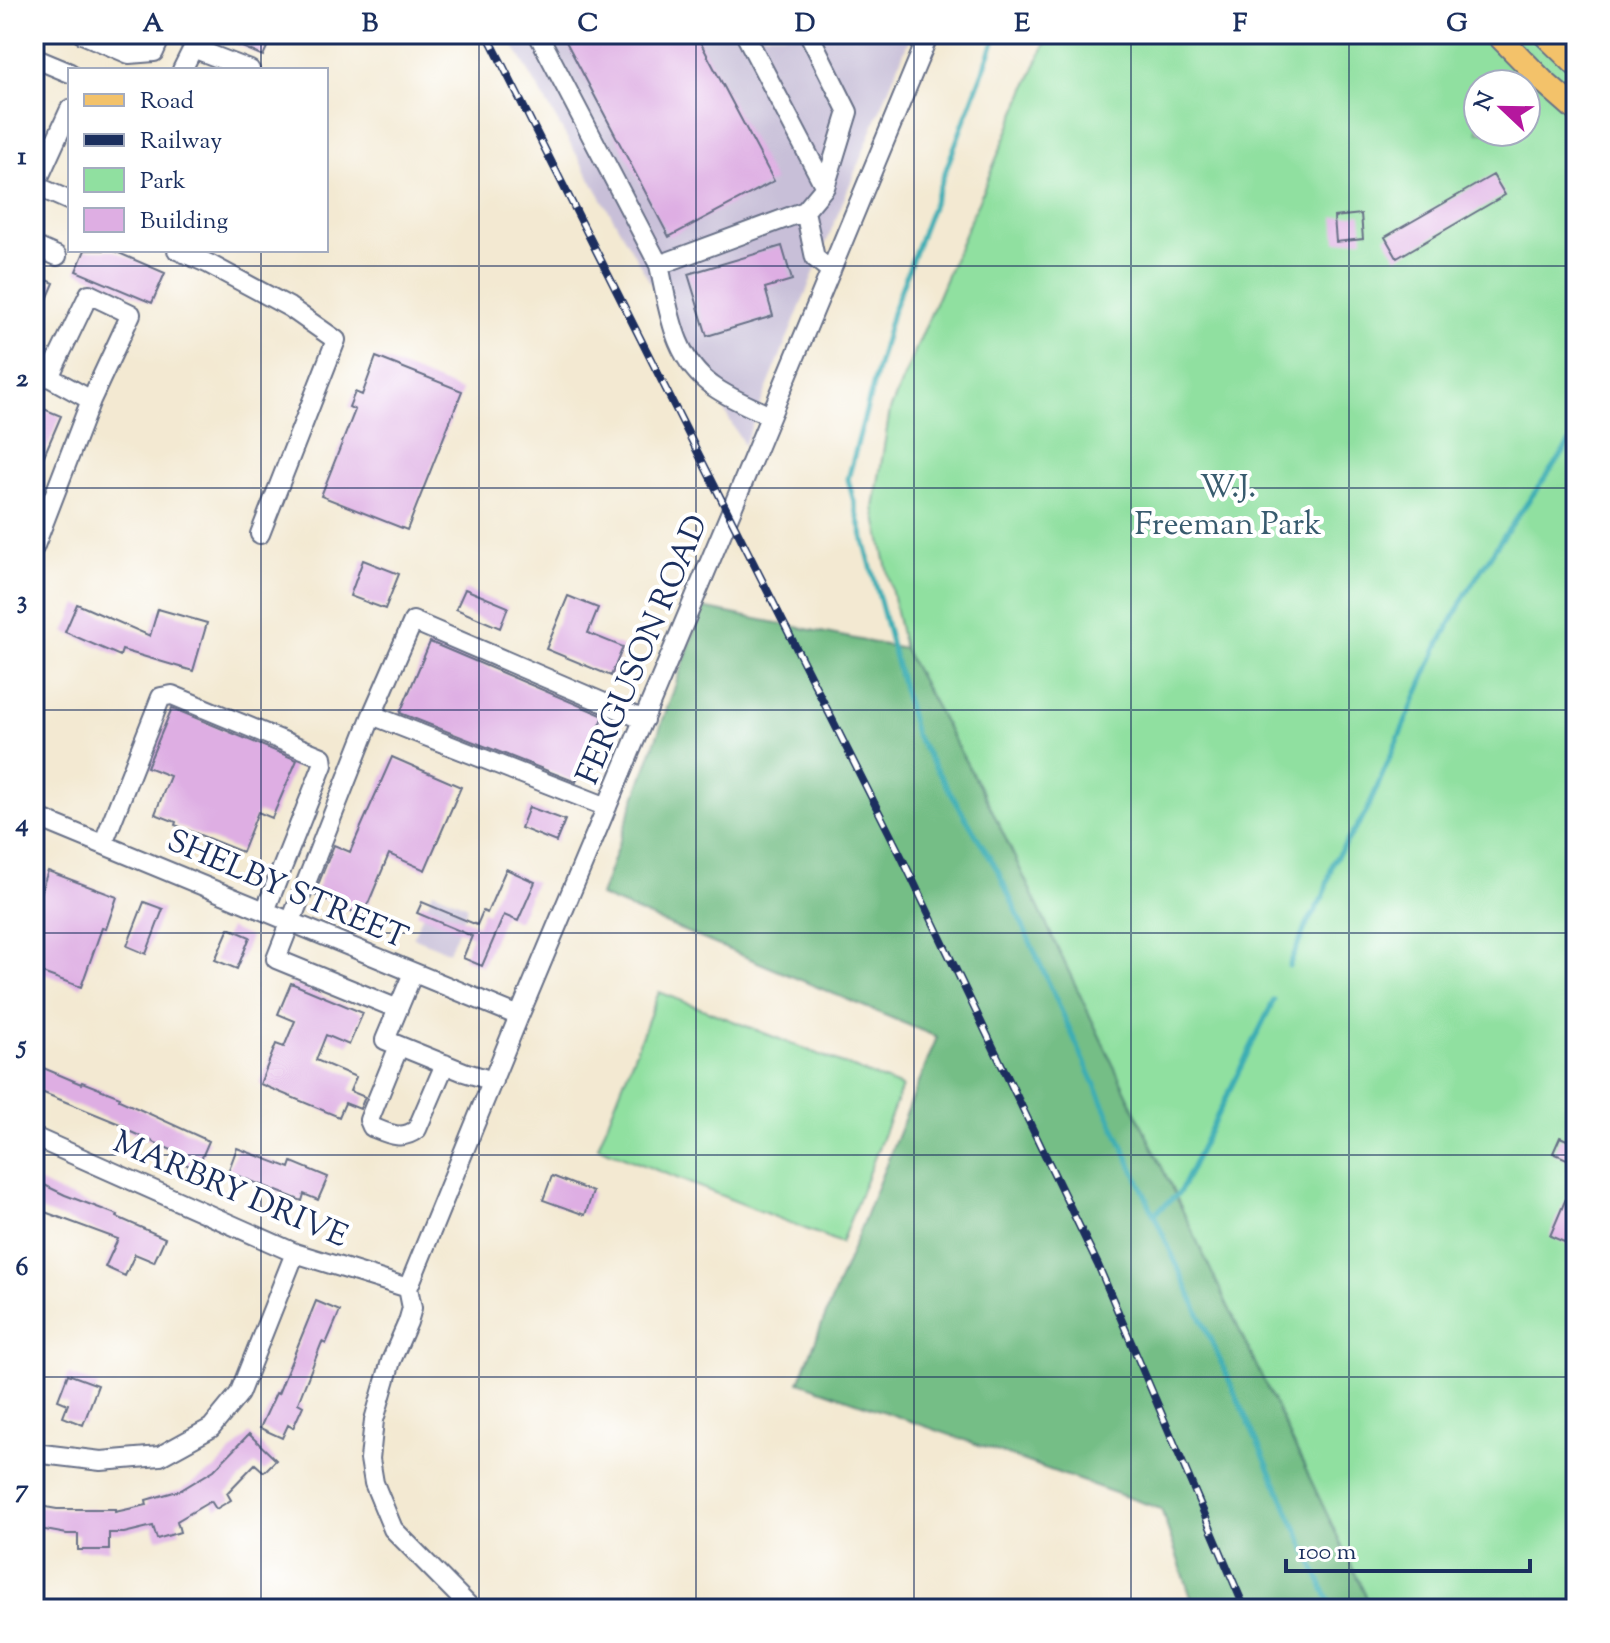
<svg xmlns="http://www.w3.org/2000/svg" width="1610" height="1643" font-family="'Sorts Mill Goudy',serif">
<style>
.industrial{fill:#c8bfd8}
.green{fill:#90e0a0;stroke:#56887f;stroke-width:2;fill-rule:evenodd}
.forest{fill:#74be86;stroke:#487672;stroke-width:2}
.lines{fill:none;stroke-linecap:round;stroke-linejoin:round}
.stream{stroke:#3badb4;stroke-width:5}
.building{fill:#deaee3}
.minor-casing{stroke:#677087;stroke-width:22}
.major-casing{stroke:#677087;stroke-width:26}
.minor{stroke:#fff;stroke-width:18}
.major{stroke:#f3c26a;stroke-width:22}
.rail-casing{stroke:#1b2f5e;stroke-width:8}
.rail{stroke:#fff;stroke-width:5;stroke-dasharray:15;stroke-linecap:butt}
.grid{fill:none;stroke:#1b2f5e;stroke-width:2;stroke-opacity:0.55}
.labels{text-anchor:middle;stroke-width:8;stroke-linejoin:round;paint-order:stroke}
.park-label{font-size:32px;fill:#385b6e;stroke:#fff}
.street-label{font-size:32px;fill:#1b2f5e;stroke:#fff}
.neatline{fill:none;stroke:#1b2f5e;stroke-width:3}
.grid-label{font-size:26px;text-anchor:middle;font-weight:bold;fill:#1b2f5e}
</style>
<rect width="100%" height="100%" fill="#fff"/>
<filter id="ink" filterUnits="userSpaceOnUse"><feTurbulence type="fractalNoise" baseFrequency=".0125" numOctaves="2"/><feDisplacementMap in="SourceGraphic" scale="16" xChannelSelector="R" yChannelSelector="G"/><feConvolveMatrix kernelMatrix="1 2 1 2 8 2 1 2 1" color-interpolation-filters="sRGB"/></filter>
<filter id="wash" filterUnits="userSpaceOnUse"><feTurbulence type="fractalNoise" baseFrequency=".006" numOctaves="4" result="noise"/><feDisplacementMap in="SourceGraphic" scale="32" xChannelSelector="R" yChannelSelector="G"/><feGaussianBlur stdDeviation="1.8" result="paint"/><feColorMatrix in="noise" values="0 0 0 0 0 0 0 0 0 0 0 0 0 0 0 0 0 1.4 0 .05"/><feComposite in="paint" operator="in"/></filter>
<g filter="url(#wash)">
<rect width="100%" height="100%" fill="#f3e9d2"/>
<path class="industrial" d="M507,34h404l-167,411z
M433,891l35,15 -19,46 -36,-15z"/>
<path class="green" d="M1049,34h495l32,31v1544h-204l-381,-801 -87,-159 -30,-141 16,-98zM1478,84h48v48h-48z
M659,992l243,95 -61,156 -243,-96z"/>
<path class="forest" d="M703,608l201,41 87,159 381,801h-177l-34,-100 -362,-127 138,-345 -337,-141z"/>
<g class="lines">
<path class="stream" d="M997,34l-105,279 -44,166 67,255 83,137 335,738
M1289,966l18,-42 17,-29 9,-33 33,-49 73,-169 28,-52 31,-48 78,-110
M1154,1214l25,-21 95,-193"/>
</g>
<g id="blocks">
<path class="building" d="M212,34h61l-10,22z
M562,34h134l78,147 -105,56z
M1493,175l12,20 -108,63 -12,-21z
M1361,214l2,25 -27,3 -2,-25z
M782,246l10,34 -27,8 8,28 -66,20 -19,-62z
M85,250h27l53,23 -13,30 -76,-32z
M34,274l20,9 -20,47z
M376,357l86,34 -55,139 -86,-34 34,-86 -6,-3 6,-15 7,3z
M34,405l27,11 -27,63z
M363,560l36,14 -14,35 -35,-13z
M465,589l43,18 -8,21 -44,-19z
M568,596l30,12 -10,25 35,14 -12,29 -65,-27z
M77,604l73,32 8,-27 49,14 -14,48 -71,-21 -2,6 -55,-24z
M430,642l174,74 -28,66 -176,-69z
M172,708l125,52 -25,58 -14,-6 -16,40 -67,-27 1,-3 -21,-8 15,-38 -23,-9z
M392,757l69,30 -36,83 -36,-16 -26,62 -49,-21 20,-50 16,7z
M529,807l36,13 -9,22 -35,-14z
M506,869l29,13 -17,39 -14,-6 -22,51 -19,-8 9,-22 -55,-23 5,-11 55,23 6,-14 4,2z
M48,871l69,26 -11,32 -4,-1 -21,59 -47,-17v-60z
M144,902l19,7 -17,45 -19,-8z
M229,928l21,9 -13,32 -22,-9z
M291,983l72,30 -14,32 -23,-10 -10,25 40,17 -6,14 15,6 -5,12 -15,-6 -6,14 -79,-33 16,-40 8,3 11,-26 -17,-7z
M34,1064l47,20 1,-2 38,15 -1,3 90,41 -12,28 -24,-10 3,-7 -52,-23 1,-3 -91,-37z
M1560,1137l16,7v19l-23,-10z
M237,1148l53,20 2,-6 36,15 -10,23 -14,-6 -2,7 -74,-29z
M1576,1175v72l-26,-11z
M552,1176l41,16 -8,23 -42,-15z
M34,1180l31,15 53,20 -1,2 48,21 -11,24 -19,-8 -10,22 -20,-9 13,-28 -84,-31z
M316,1301l24,10 -14,33 -4,-2 -24,61 5,3 -10,22 -5,-3 -6,13 -22,-10 16,-35 2,1z
M68,1374l30,11 -15,40 -20,-8 5,-13 -10,-4z
M249,1434l27,26 -12,12 -9,-8 -28,29 4,7 -15,9 -5,-8 -34,20 3,11 -23,7 -4,-13 -29,7h-15v17h-31v-16h-11l-33,-6v-23l23,4h58v3l32,-7 -1,-5 35,-10 33,-20z"/>
</g>
</g>
<g filter="url(#ink)">
<use href="#blocks" fill-opacity="0" stroke="#677087" stroke-width="2"/>
<g class="lines">
<g class="minor-casing">
<path id="minor" d="M82,34l47,20 25,-2 8,-18
M538,34l121,231 146,-54 20,-24 -80,-153
M809,34l39,78 -23,75
M34,58l36,15
M182,70l11,-22 57,22
M34,185l36,16
M35,186l35,-77
M805,211l10,47 16,13
M34,246l23,10
M177,250l32,14 80,43 47,33 -76,194
M659,265c10,45 14,94 55,122 17,12 38,20 56,29
M34,548l57,-148 40,-86 -42,-20 -40,83 42,23
M372,715l235,92
M34,816l485,200
M103,844l58,-147 11,-2 150,62 1,8 -58,146
M413,973l-28,67 79,32 29,9
M398,1009l-122,-50 96,-244 41,-94 231,99
M399,1046l-30,74 3,7c17,7 30,14 45,2l28,-65
M34,1137l261,116 113,35
M408,1288l111,-272 210,-500 200,-482
M408,1288l4,20 -4,14 -17,39 -17,59 -4,39 4,24 19,46 79,80
M34,1453l67,8 59,-5 51,-28 28,-34 56,-141"/>
</g>
<g class="major-casing">
<path id="major" d="M1497,34l46,47 33,29
M1544,34l32,31"/>
</g>
<use href="#minor" class="minor"/>
<use href="#major" class="major"/>
<g class="rail-casing">
<path id="rail" d="M487,34l416,826 195,405 147,344"/>
</g>
<use href="#rail" class="rail"/>
</g>
</g>
<path class="grid" d="M261,34v36M479,34v1575M696,34v1575M914,34v1575M1131,34v1575M1349,34v1575M261,250v1359M34,266h1542M34,488h1542M34,710h1542M34,933h1542M34,1155h1542M34,1377h1542"/>
<g class="labels">
<g class="park-label">
<text x="1228" y="497">W.J.<tspan x="1228" dy="37">Freeman Park</tspan></text>
</g>
<g class="street-label">
<text transform="translate(641 649) rotate(-67)" y="11">FERGUSON ROAD</text>
<text transform="translate(288 888) rotate(23)" y="11">SHELBY STREET</text>
<text transform="translate(231 1188) rotate(23)" y="11">MARBRY DRIVE</text>
</g>
</g>
<rect width="1610" height="1643" fill="none" stroke="#fff" stroke-width="88"/>
<rect x="68" y="68" width="260" height="184" fill="#ffffff" stroke="#a4acbf" stroke-width="2"/>
<rect x="84" y="94" width="40" height="12" fill="#f3c26a" stroke="#a4acbf" stroke-width="2"/>
<text x="140" y="108" font-size="24" fill="#1b2f5e">Road</text>
<rect x="84" y="134" width="40" height="12" fill="#1b2f5e" stroke="#a4acbf" stroke-width="2"/>
<text x="140" y="148" font-size="24" fill="#1b2f5e">Railway</text>
<rect x="84" y="168" width="40" height="24" fill="#90e0a0" stroke="#a4acbf" stroke-width="2"/>
<text x="140" y="188" font-size="24" fill="#1b2f5e">Park</text>
<rect x="84" y="208" width="40" height="24" fill="#deaee3" stroke="#a4acbf" stroke-width="2"/>
<text x="140" y="228" font-size="24" fill="#1b2f5e">Building</text>
<g transform="translate(1502 108) rotate(292)"><circle r="38" fill="#ffffff" stroke="#a4acbf" stroke-width="2"/>
<path d="M0-6L14 30L0 20L-14 30Z" fill="#b5179e"/>
<text y="-12" font-size="22" font-weight="bold" text-anchor="middle" fill="#1b2f5e">N</text>
</g>
<path d="M1286 1559v12h244v-12" fill="none" stroke="#1b2f5e" stroke-width="4"/>
<text x="1298" y="1559" font-size="24" fill="#1b2f5e" stroke="#ffffff" stroke-width="6" paint-order="stroke">100 m</text>
<rect x="44" y="44" width="1522" height="1555" class="neatline"/>
<g class="grid-label">
<text x="153" y="31">A</text>
<text x="370" y="31">B</text>
<text x="588" y="31">C</text>
<text x="805" y="31">D</text>
<text x="1022" y="31">E</text>
<text x="1240" y="31">F</text>
<text x="1457" y="31">G</text>
<text x="22" y="164">1</text>
<text x="22" y="386">2</text>
<text x="22" y="608">3</text>
<text x="22" y="831">4</text>
<text x="22" y="1053">5</text>
<text x="22" y="1275">6</text>
<text x="22" y="1497">7</text>
</g>
</svg>
